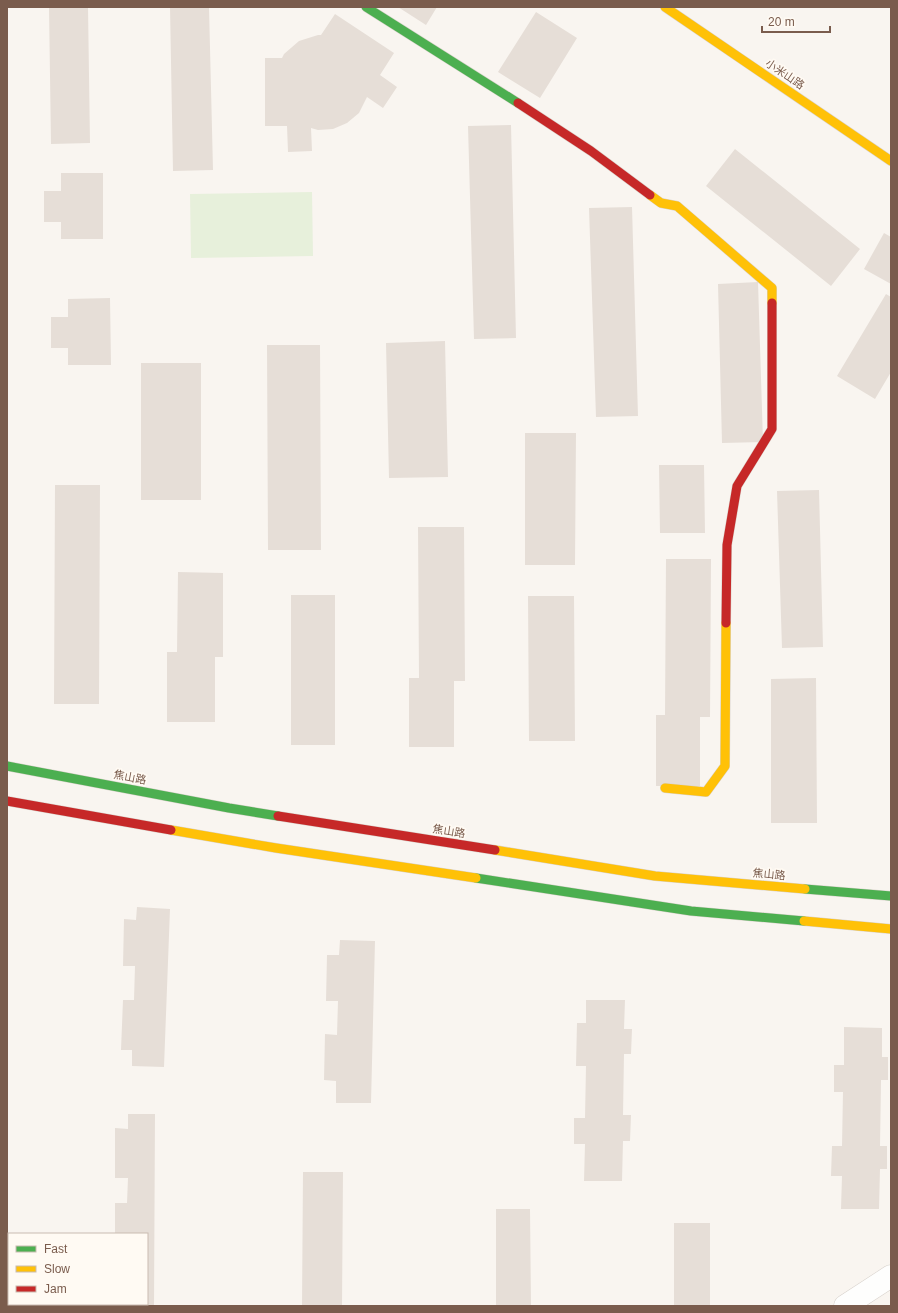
<svg xmlns="http://www.w3.org/2000/svg" width="898" height="1313" font-family="Helvetica,'Noto Sans SC',sans-serif">
<style>
.green{fill:#e7f0db}
.building{fill:#e6ded7}
.lines{fill:none;stroke-linecap:round;stroke-linejoin:round}
.street-casing{stroke:#d7d1cb;stroke-width:23}
.fast-casing{stroke:#d9d2cb;stroke-width:10}
.slow-casing{stroke:#d9d2cb;stroke-width:10}
.jam-casing{stroke:#d9d2cb;stroke-width:10}
.street{stroke:#fefefd;stroke-width:22}
.fast{stroke:#4caf50;stroke-width:9}
.slow{stroke:#ffc107;stroke-width:9}
.jam{stroke:#c62828;stroke-width:9}
.labels{text-anchor:middle;stroke-width:3.5;stroke-linejoin:round;paint-order:stroke}
.street-label{font-size:11px;fill:#7a5c4d;stroke:#fffaf3}
</style>
<rect width="100%" height="100%" fill="#f9f5f0"/>
<path class="green" d="M312,192l1,64 -122,2 -1,-64z"/>
<path class="building" d="M49,7h39l2,136 -39,1z
M170,7h39l4,163 -40,1z
M398,7h39l-11,18z
M536,12l41,26 -37,60 -42,-26z
M335,14l59,39 -14,22 17,12 -14,21 -16,-11 -8,16 -12,10 -14,6 -15,1 -7,-2 1,23 -24,1 -1,-26h-22v-68h17l2,-4 15,-13 19,-6h3z
M511,125l5,213 -42,1 -6,-213z
M735,149l125,100 -29,37 -125,-100z
M61,173h42v66h-42v-17h-17v-31h17z
M632,207l6,209 -42,1 -7,-209z
M884,233l7,4v47l-27,-15z
M758,282l5,160 -41,1 -4,-159z
M886,294l5,3v75l-16,27 -38,-23z
M110,298l1,67h-43v-17h-17v-31h17v-18z
M445,341l3,136 -59,1 -3,-135z
M267,345h53l1,205h-53z
M141,363h60v137h-60z
M525,433h51l-1,132h-50z
M659,465h45l1,68h-45z
M55,485h45l-1,219h-45z
M819,490l4,157 -41,1 -5,-157z
M418,527h46l1,154h-11v66h-45v-69h10z
M666,559h45l-1,158h-10v69h-44v-71h9z
M178,572l45,1v84h-8v65h-48v-70h10z
M291,595h44v150h-44z
M528,596h46l1,145h-46z
M816,678l1,145h-46v-144z
M137,907l33,2 -6,158 -32,-1v-16h-11l2,-50h11l1,-34h-12l1,-47 12,1z
M340,940l35,1 -4,162h-35v-22l-12,-1 1,-46 12,1 1,-34h-12l1,-46h12z
M586,1000h39l-1,29h8l-1,25h-7l-1,61h8l-1,26h-7l-1,40h-38l1,-37h-11v-26h11l1,-52h-10l1,-43h9z
M844,1027l38,1v29h6v23h-7l-1,66h7v23h-7l-1,40h-38l1,-33h-11l1,-30h10l1,-54h-9v-27h10z
M128,1114h27l-1,192h-38v-2h31v-70h-32v-31h12l1,-25h-13v-50l13,1z
M303,1172h40l-1,134h-40z
M496,1209h34l1,97h-35z
M674,1223h36v83h-36z"/>
<g class="lines">
<g class="street-casing">
<path id="street" d="M845,1306l46,-30"/>
</g>
<g class="fast-casing">
<path id="fast" d="M366,7l152,96
M7,766l222,42 49,8
M476,878l215,33 113,10
M805,889l86,7"/>
</g>
<g class="slow-casing">
<path id="slow" d="M665,7l226,154
M650,195l11,8 16,3 95,82v15
M665,788l41,4 19,-26 1,-143
M171,830l105,18 200,30
M495,850l160,26 150,13
M804,921l87,8"/>
</g>
<g class="jam-casing">
<path id="jam" d="M518,103l73,48 59,44
M726,623l1,-78 10,-59 35,-57v-126
M7,801l164,29
M278,816l217,34"/>
</g>
<use href="#street" class="street"/>
<use href="#fast" class="fast"/>
<use href="#slow" class="slow"/>
<use href="#jam" class="jam"/>
</g>
<g class="labels">
<g class="street-label">
<text transform="translate(785 74) rotate(34)" y="4">小米山路</text>
<text transform="translate(130 777) rotate(11)" y="4">焦山路</text>
<text transform="translate(449 831) rotate(9)" y="4">焦山路</text>
<text transform="translate(769 874) rotate(5)" y="4">焦山路</text>
</g>
</g>
<rect width="898" height="1313" fill="none" stroke="#7a5c4d" stroke-width="16"/>
<rect x="8" y="1233" width="140" height="72" fill="#fffaf3" stroke="#cabbb1"/>
<rect x="16" y="1246" width="20" height="6" fill="#4caf50" stroke="#cabbb1"/>
<text x="44" y="1253" font-size="12" fill="#7a5c4d">Fast</text>
<rect x="16" y="1266" width="20" height="6" fill="#ffc107" stroke="#cabbb1"/>
<text x="44" y="1273" font-size="12" fill="#7a5c4d">Slow</text>
<rect x="16" y="1286" width="20" height="6" fill="#c62828" stroke="#cabbb1"/>
<text x="44" y="1293" font-size="12" fill="#7a5c4d">Jam</text>
<path d="M762 26v6h68v-6" fill="none" stroke="#7a5c4d" stroke-width="2"/>
<text x="768" y="26" font-size="12" fill="#7a5c4d" stroke="#fffaf3" stroke-width="3" paint-order="stroke">20 m</text>
</svg>
